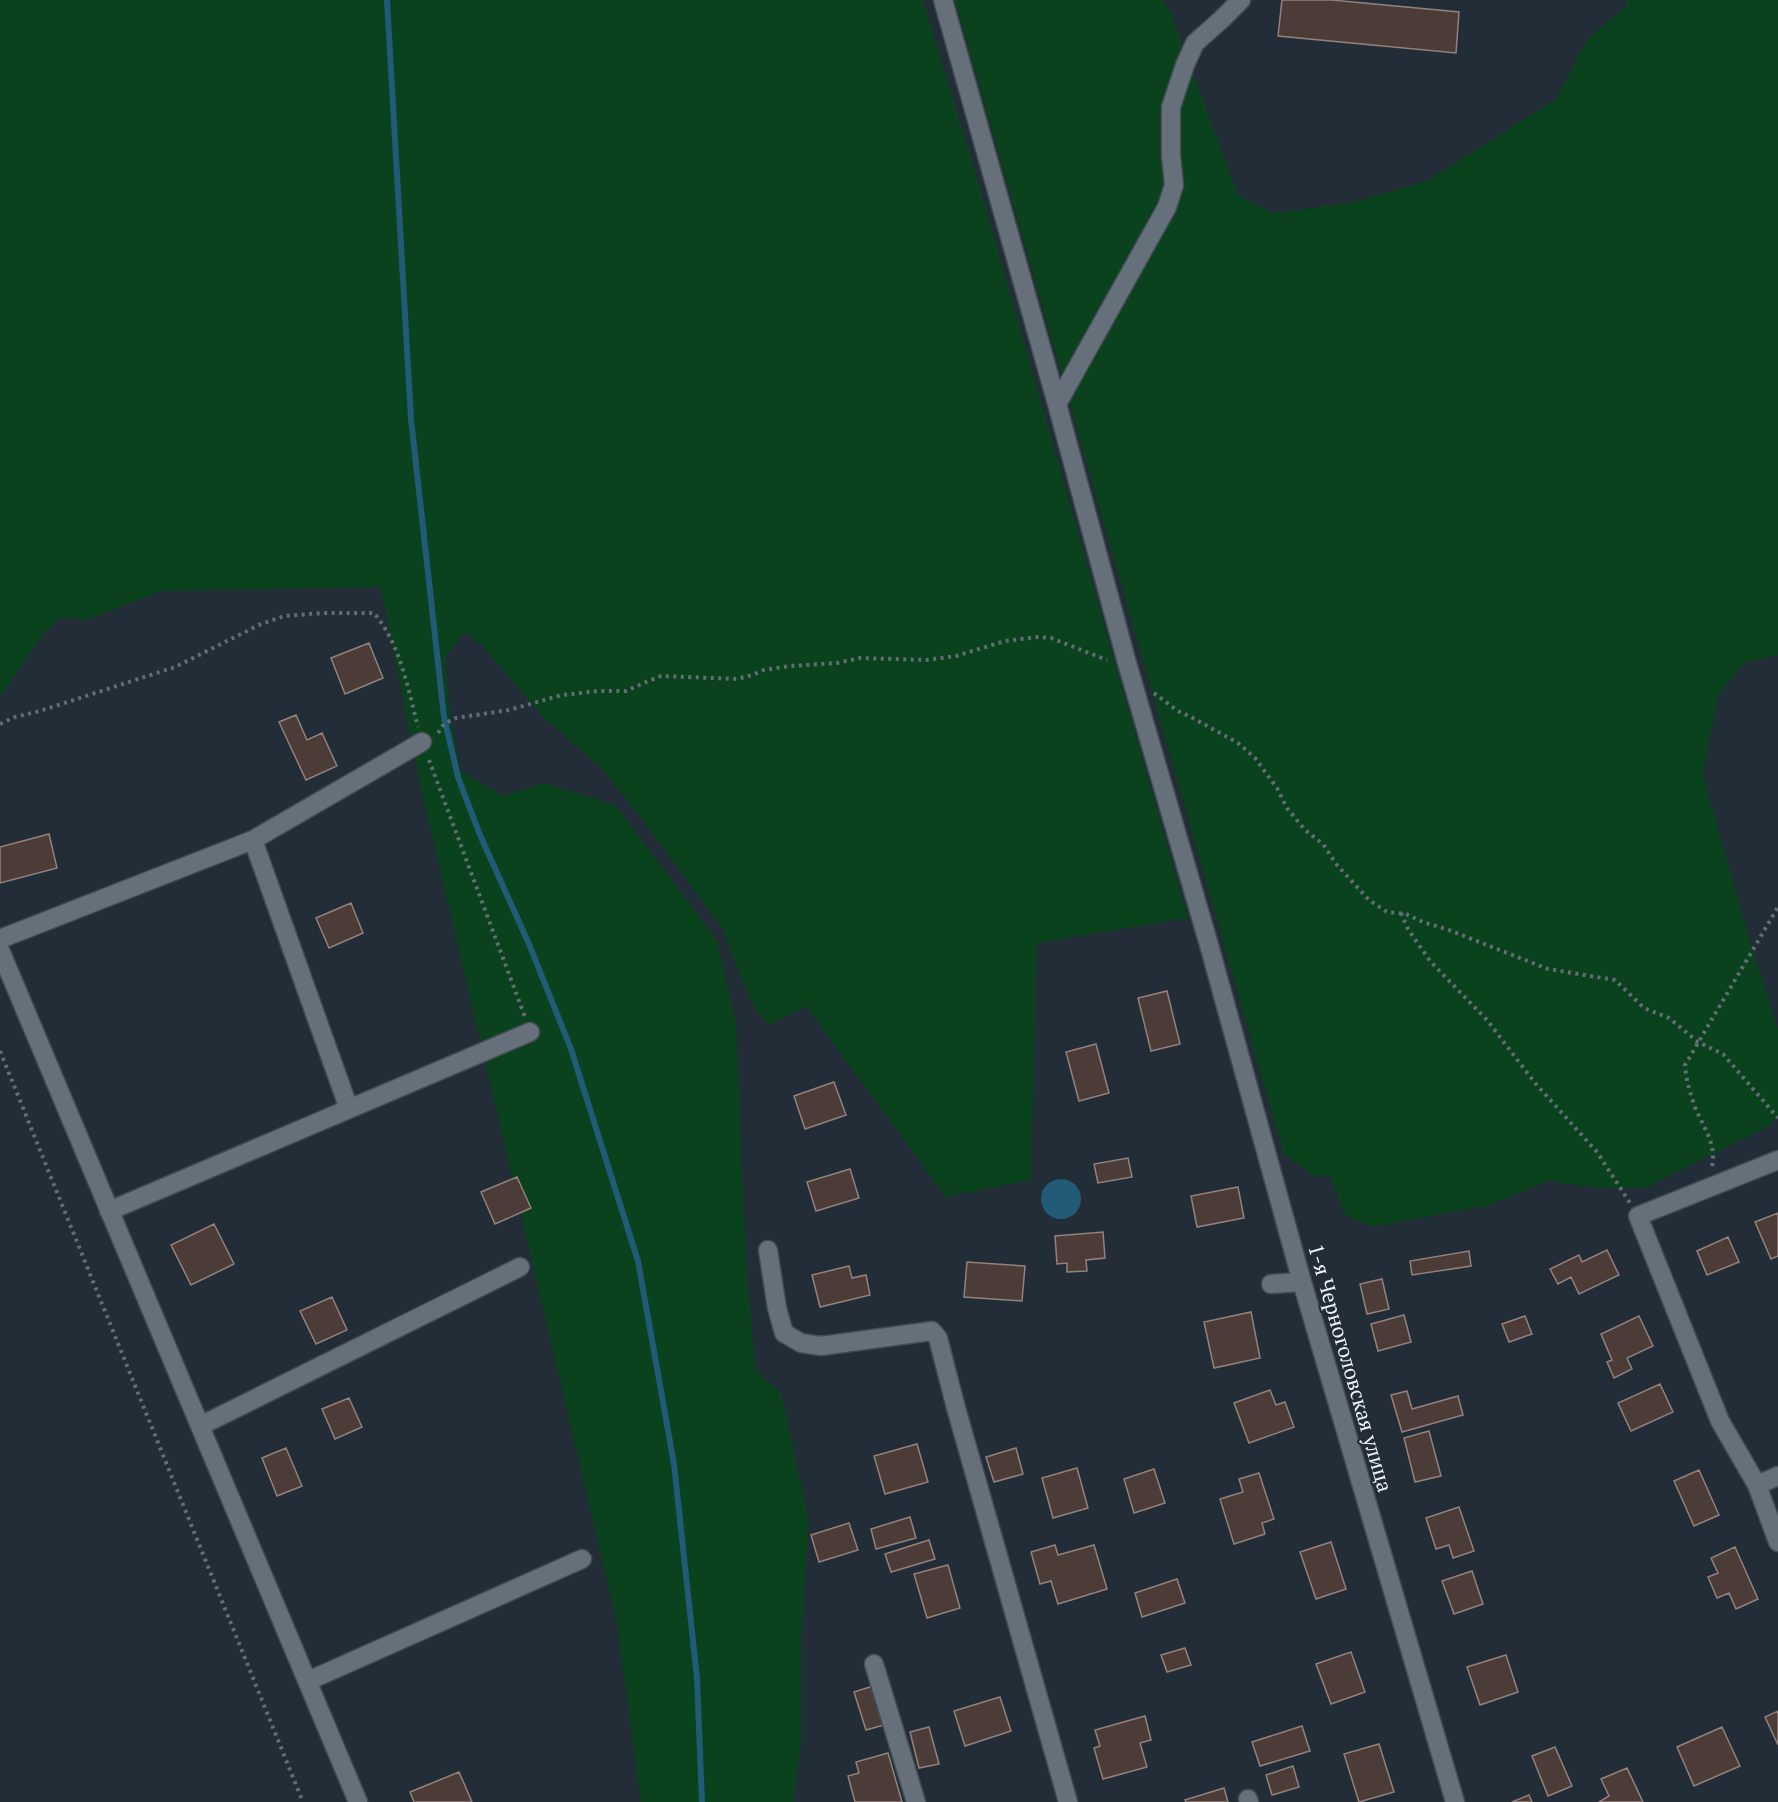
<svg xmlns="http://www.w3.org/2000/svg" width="1778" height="1802" font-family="'PT Serif',serif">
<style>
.green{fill:#09421c}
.water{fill:#225a77}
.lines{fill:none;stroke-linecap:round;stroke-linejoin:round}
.stream{stroke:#225a77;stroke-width:6}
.building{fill:#4b3c38;stroke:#93817d;stroke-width:1.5}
.minor-casing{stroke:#424a52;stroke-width:21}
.path{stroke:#646d76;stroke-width:4;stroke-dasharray:3 4.5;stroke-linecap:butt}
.minor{stroke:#65707b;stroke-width:18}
.labels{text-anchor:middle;stroke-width:4.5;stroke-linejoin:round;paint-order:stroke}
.street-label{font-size:21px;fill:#ebf2f8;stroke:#232d37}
</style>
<rect width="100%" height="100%" fill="#232d37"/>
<path class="green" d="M0,0h923l61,202 204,716 -151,25 -6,237 -85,17 -140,-191 -36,19 -15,-16 -16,-35 -16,-45 -79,-107 -42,-54 -56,-48 -63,-74 -18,-14 -20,25 5,59 10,54 43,26 41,-13 71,22 102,135 19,83 10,234 9,112 27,26 27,127 -8,118v105l-8,57h-152l-24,-179 -197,-839 -39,-197 -219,4 -76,29 -25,-3 -17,16 -44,64z
M955,0h209l10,21 64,174 35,18 78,-10 76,-22 129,-82 31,-59 36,-31 5,-9h150v655l-34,8 -26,33 -15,79 44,156 31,99v85l-9,11 -124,62h-45l-52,-7 -58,24 -117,22 -27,-11 -16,-40h-15l-31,-21z"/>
<path class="water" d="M1041 1199a20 20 0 1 1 40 0a20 20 0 1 1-40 0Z"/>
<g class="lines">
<path class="stream" d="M387,0l24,419 33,298 14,60 22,58 49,109 42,105 67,212 36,203 23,214 5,124"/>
</g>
<path class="building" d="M1282,0h50l127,12 -3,41 -178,-17z
M369,643l14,35 -38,16 -14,-36z
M296,715l11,25 15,-7 15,33 -31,14 -27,-58z
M49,834l8,34 -57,15v-36z
M351,903l12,30 -34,15 -13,-30z
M1167,991l13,53 -29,7 -13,-53z
M1096,1044l13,49 -30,8 -13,-49z
M834,1082l12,33 -41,14 -11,-33z
M1128,1158l4,19 -34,6 -4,-19z
M850,1169l9,29 -43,13 -9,-29z
M517,1177l14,31 -36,16 -14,-32z
M1238,1187l6,31 -47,9 -6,-31z
M1778,1213v43l-7,3 -16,-37z
M214,1224l20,40 -43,21 -20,-40z
M1103,1232l2,26 -19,2 1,11 -20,1v-9l-10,1 -2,-28z
M1728,1237l11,25 -32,13 -10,-24z
M1607,1250l12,25 -40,19 -8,-17 -13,7 -8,-15 29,-14 3,7z
M1469,1251l2,15 -59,9 -2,-14z
M967,1262l58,4 -3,35 -58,-4z
M849,1266l3,12 14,-3 4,20 -50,12 -8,-32z
M1382,1279l7,30 -22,5 -7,-30z
M332,1297l15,33 -31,14 -16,-33z
M1251,1312l9,46 -46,10 -10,-46z
M1404,1315l7,27 -33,9 -7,-27z
M1525,1316l7,18 -23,8 -7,-18z
M1639,1316l14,30 -26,12 5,11 -18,9 -7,-16 5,-2 -11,-26z
M1660,1384l13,28 -42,19 -13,-28z
M1270,1390l6,15 9,-3 9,25 -45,16 -15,-40z
M1407,1391l5,18 46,-13 5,19 -61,17 -11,-37z
M349,1398l13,29 -27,12 -13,-30z
M1429,1431l12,45 -26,6 -11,-44z
M917,1444l11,38 -43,12 -11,-38z
M286,1448l16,38 -25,10 -15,-38z
M1016,1448l7,26 -29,8 -8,-25z
M1077,1468l11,40 -35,10 -11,-40z
M1154,1469l11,34 -31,10 -10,-34z
M1699,1470l20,45 -25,11 -20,-45z
M1259,1473l15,46 -12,4 3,11 -31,10 -14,-45 23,-7 -4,-13z
M1459,1507l15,44 -21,7 -4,-13 -13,4 -10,-31z
M910,1517l6,21 -40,11 -5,-20z
M849,1523l9,27 -39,12 -8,-27z
M929,1540l6,19 -44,13 -6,-18z
M1331,1542l15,47 -30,10 -16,-47z
M1055,1545l3,10 36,-10 13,44 -49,15 -7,-23 -11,3 -9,-32z
M1735,1547l23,52 -22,10 -7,-16 -12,5 -9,-21 10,-4 -7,-15z
M948,1565l12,43 -33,10 -13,-44z
M1472,1571l11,33 -29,10 -12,-33z
M1177,1579l8,24 -43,14 -7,-24z
M1185,1648l6,17 -24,7 -6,-17z
M1351,1652l14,40 -34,12 -15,-40z
M1506,1655l12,37 -38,13 -13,-38z
M873,1686l11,39 -18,5 -12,-38z
M1000,1697l11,34 -46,15 -11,-35z
M1778,1711v34l-13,-28z
M1145,1716l6,24 -11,3 7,24 -44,12 -9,-31 6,-2 -5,-16z
M1302,1726l8,25 -50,15 -8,-24z
M929,1727l10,37 -20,4 -9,-36z
M1722,1727l18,39 -46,20 -17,-39z
M1379,1744l15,48 -35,10 -15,-48z
M1555,1747l17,39 -24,10 -16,-40z
M888,1753l14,49h-47l-7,-26 11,-3 -3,-11z
M1293,1766l6,21 -27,8 -6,-20z
M1627,1768l16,34h-44l10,-6 -8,-17z
M459,1772l13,30h-58l-4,-10z
M1224,1788l4,14h-42l-1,-2z
M1529,1795l3,7h-20z"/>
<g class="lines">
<g class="minor-casing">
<path id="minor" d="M943,0l114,404 70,259 82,282 93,337 153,520
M1057,404l110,-197 7,-22 -3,-29v-49l14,-42 10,-22 27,-24 19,-19
M253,840l96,269
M0,939l253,-99 169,-98
M0,950l358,852
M1778,1160l-140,56 82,205 37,64 21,57
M109,1211l421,-179
M768,1250l9,58 7,25 17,10 20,3 111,-15 6,7 18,70 112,394
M1271,1284l31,-2
M200,1426l320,-159
M1757,1485l21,-9
M874,1664l42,138
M308,1681l274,-122
M1248,1799l1,3"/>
</g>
<path class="path" d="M1154,693l24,18 13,6 47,26 17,15 22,30 10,20 18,22 18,14 14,21 32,35 18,12 19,2 17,8 26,8 99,39 67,11 29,28 25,10 29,24 25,12 55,64
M0,724l15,-7 25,-6 135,-44 84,-42 25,-9 39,-3h51c26,31 34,75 44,114
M438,733l6,-9 12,-6 53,-8 53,-15 37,-4h27l20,-9 15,-6 76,3 15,-4 12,-5 26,-4 47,-3 23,-5 66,2 30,-4 49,-15 33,-4 13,1 56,22
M429,760l96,257
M1401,913l7,16 22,32 57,59 48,63 62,69 33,51
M0,1051l303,751
M1712,1166c5,-22 -9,-39 -17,-59 -5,-14 -9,-27 -10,-42l93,-158"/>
<use href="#minor" class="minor"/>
</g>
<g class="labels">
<g class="street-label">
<text transform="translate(1350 1368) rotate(74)" y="7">1-я Черноголовская улица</text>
</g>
</g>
</svg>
